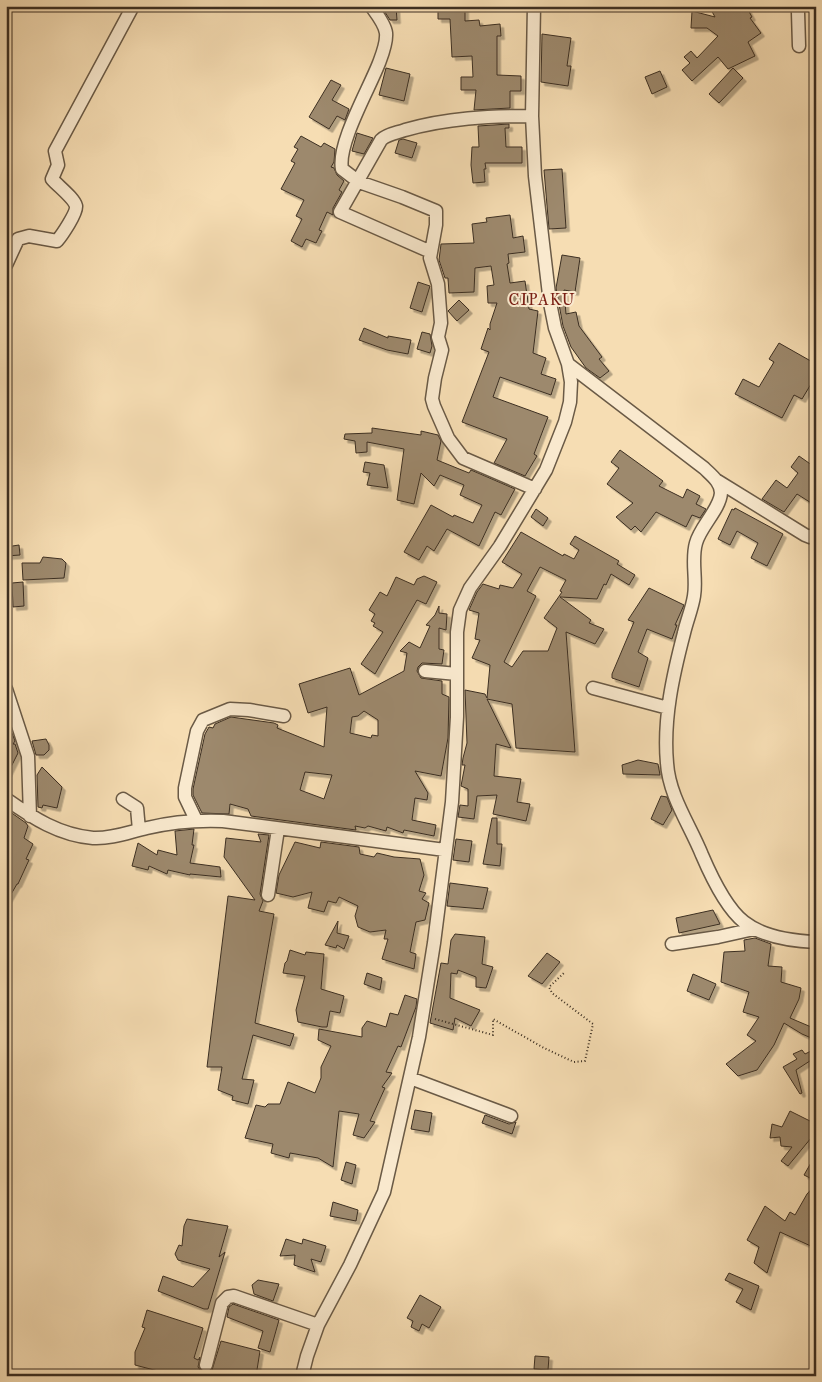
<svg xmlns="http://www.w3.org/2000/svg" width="822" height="1382" font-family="'IM FELL Great Primer',serif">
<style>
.building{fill:#9d896d;stroke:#3c2f22;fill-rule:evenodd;filter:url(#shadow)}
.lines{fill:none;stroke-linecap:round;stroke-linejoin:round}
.minor-casing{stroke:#6a5a46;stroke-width:15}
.path{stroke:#3c2f22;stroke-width:2;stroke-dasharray:1 2.5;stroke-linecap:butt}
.minor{stroke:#f9e9ce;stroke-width:12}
.labels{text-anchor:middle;stroke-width:4;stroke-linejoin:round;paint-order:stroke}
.quarter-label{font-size:16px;letter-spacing:1px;fill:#7a1f14;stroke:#f9e9ce}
</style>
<defs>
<filter id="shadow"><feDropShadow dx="3.5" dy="3.5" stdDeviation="0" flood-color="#0004"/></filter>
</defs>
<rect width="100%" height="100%" fill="#f6ddb3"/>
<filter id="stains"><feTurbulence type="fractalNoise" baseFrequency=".004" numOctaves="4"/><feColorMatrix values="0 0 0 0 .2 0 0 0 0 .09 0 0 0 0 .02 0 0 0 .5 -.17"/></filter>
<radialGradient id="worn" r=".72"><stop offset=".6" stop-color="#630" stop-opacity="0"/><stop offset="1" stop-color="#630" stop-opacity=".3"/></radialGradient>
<path class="building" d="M381,6h15l1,14h-7z
M438,6h27v15l14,-1 1,6 20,-2 1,12h-4v39l24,1v15h-11v17l-36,2 2,-20h-15v-13h12l-1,-21 -20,1 -2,-38h-12z
M709,6h37l6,11 -2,1 11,15 -13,9 7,14 -27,13 -10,-12 -26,24 -10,-11 8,-7 -6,-6 7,-6 6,7 21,-22 -11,-8h-16l1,-17 23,6z
M542,34l29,4 -4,28h4l-3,20 -27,-4z
M386,68l24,6 -6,27 -25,-6z
M733,68l10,10 -24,25 -10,-9z
M660,71l7,16 -15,7 -7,-17z
M331,80l10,5 -9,15 17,9 -4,11 -8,-4 -8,13 -20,-12z
M509,124v4h-4l1,19h16v16h-37l1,6h-2l1,13 -12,1 -2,-18 1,-18h7l-1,-21z
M357,133l16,5 -9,16 -12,-3z
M301,136l20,11 3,-4 11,6 -1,13 -3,5 3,1 3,7 7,6 -5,9 3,2 -9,16v7l-6,-3 -8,18 3,1 -6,12 -10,-4 -4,8 -11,-6 11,-22 -6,-3 8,-16 -23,-11 14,-26 -4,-2 7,-12 -4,-2z
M403,139l14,4 -5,15 -17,-5 4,-13z
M562,169l4,59 -17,1 -5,-59z
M510,215l3,23 10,-2 2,16 -17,2 1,9 -2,1 3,19 15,-2 4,28 9,2 -5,42 13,5 -5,16 15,5 -5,16 -51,-18 -7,20 55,20 -14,37 3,2 -12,20 -31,-13 13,-24 -45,-17 27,-70 -8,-3 7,-21 2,2v-6l7,-21h-9l-1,-17 7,-1 -3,-19 -16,2 -1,24 -25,1 -1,-15h-3l-6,-18 2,-16 33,-1 -2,-19 15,-2 -1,-4z
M562,255l18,3 -5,34 -11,-2 2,24 10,-2 3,14 23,31 -3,2 10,12 -9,7 -14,-10 -15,-21 -8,-21 -7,-38z
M418,282l12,4 -8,26 -12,-4z
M459,300l10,10 -12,11 -9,-10z
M364,328l24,10v-2l23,4 -3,14 -21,-4 -28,-10z
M422,332l8,2 2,12 -2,7 -13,-4z
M779,343l37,21v23l-5,-3 -9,15 -8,-4 -12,23 -47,-24 8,-15 16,8 15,-25 -5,-3z
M372,428l49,7v-4l17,4 3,6 -4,19 32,13 2,-3 44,19 -14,26 -6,-3 -16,34 -32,-17 -13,22 -7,-5 -8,14 -15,-8 27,-47 22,12 1,-2 19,8 9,-18 -22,-10 4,-10 -24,-10 -6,11 -13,-13 -7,31 -17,-4 7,-51 -37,-7v10l-11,1 -1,-12 -11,-2 1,-5 27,-1z
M620,450l43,31 -4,5 24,12 4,-9 13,7 -4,8 10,5 -6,9 -8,-3 -6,12 -30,-15 -15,20 -6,-6 -4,4 -15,-13 17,-14 -26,-19 12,-16 -8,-6z
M799,456l17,12v38l-19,-12 -13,18 -22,-13 14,-19 11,8 11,-15 -7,-6z
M365,462l19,3 4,23 -21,-3 3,-12 -7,-1z
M735,508l48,26 -16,32 -16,-8 7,-15 -21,-12 -7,14 -12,-6 14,-30 2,1z
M536,509l12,9 -5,8 -12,-9z
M521,532l42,24 1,-2 10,5 5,-9 -9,-6 5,-8 44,25 -2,3 18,11 -6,10 -18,-11 -5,11 -2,-1 -7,15 -37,-2 31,23 -2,3 15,6 -9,15 -29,-12 9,120 -59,-4 -4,-44 -25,-5 24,49 -15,-4 -2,32 27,3 -4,23 13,2 -4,17 -33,-7 4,-19 -20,1 -3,23 -16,-2 2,-12 8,1v-17l-7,-3 4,-21h-3l1,-7 4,-15 -2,-53 20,4 2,4 3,-33 -18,-7 8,-18 -5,-1 4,-26 -10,-3 8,-18 6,-8 16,5 1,-4 13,3 9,-14 -20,-12zM540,567l26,13 -6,11 2,1 -18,26 13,10 -9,23h-25l-11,16 -8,-5 32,-66 -9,-5z
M19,545l1,10 -14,1v-9z
M43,557l19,2 4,4 -2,15 -41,2 -1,-17h18z
M424,576l13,6 -11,22 -9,-4 -42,74 -14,-10 22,-32 -10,-6 2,-3 -4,-2 4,-7 -6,-4 11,-18 7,4 9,-19 18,8 3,-6z
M23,582l1,24 -11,1 -1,-24z
M649,588l35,17 -9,20h2l-5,14 -25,-10 -9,23 10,6 -9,29 -27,-9v-4l22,-52 -6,-2z
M439,606v7l8,1 -1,16 -7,-2v21l5,1 -2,14 -20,-1 -4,4 -1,4 4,7 21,3v13l7,3 -1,41 -7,38 -26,-5 13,22 -1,7 -12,-2 -3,22 24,5 -2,11 -30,-6 -1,3 -16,-6 -1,4 -18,-5 -3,2 -10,-2 1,4 -105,-14 -3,-7 -18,-5 -1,10 -27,-1 -9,-18v-6l12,-55 4,-7 4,1 2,-4 16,-7 43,6 4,2 -1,3 47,19 3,-40 -19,6 -9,-29 51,-16 9,27 45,-24 3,-18 -7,-2 9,-9 11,6 10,-22 -4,-1 9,-10zM364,711l14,9v16l-6,-1 -1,3 -21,-5 2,-16 6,-1zM305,772l27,3 -8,24 -24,-9z
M6,732l6,1 3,8 -2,3h2l3,9 -12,24z
M46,739l3,6v5l-5,5h-8l-4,-14z
M638,760l20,4 2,11 -37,-1 -1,-9z
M42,767l20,20 -5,21 -14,-3 -1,3 -4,-1 -1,-32z
M661,796l6,1 5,13 -9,15 -12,-6z
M6,809l20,14 2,3 -4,12 9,6 -7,15 3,1 -11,24h-1l-11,19z
M492,818h5v26h5l-2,22 -17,-2z
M194,829l-2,16h2l-4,18 30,4 1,10 -31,-3v1l-22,-5 -1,4 -18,-8 -1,4 -16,-4 6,-23 19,12 1,-5 19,5 -2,-24z
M258,834l11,1 -9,59 3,7 -4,10 15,3 -19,109 39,11 -4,12 -37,-11 -11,44 12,1 -6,24 -16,-4 1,-4 -15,-6 4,-23h-15l21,-171 27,4 -31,-43 2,-19 35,4z
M456,839l16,2 -3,21 -16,-2z
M295,842l25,6 1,-6 38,5 1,7 14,3 3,-4 17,4 26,2 4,16 -5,16 7,2 -4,6 7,4 -4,17 -9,2 -6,30 6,2 -2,15 -32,-10 6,-20h-4l2,-9 -16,2 -12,-5 -3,-11 3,-10 -19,-9 -3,6 -8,-2 -4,11 -16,-4 4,-16 -19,5 -17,-4 3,-18z
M450,883l38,5 -5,21 -36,-3z
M713,910l7,14 -41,9 -3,-15z
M338,921l-1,12 12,3 -5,13 -7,-4 -1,3 -11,-3z
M455,934l30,3 -3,27 11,3 -7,21 -10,-1v-10l-18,-7 -1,4 -6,-1 -1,25 30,12 -9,16 -16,-8 -2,12 -23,-7 11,-60 7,1 3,-24z
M755,938l16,6 -3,22 14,1 -1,15 20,6 -2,11 -9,19 26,11v11l-14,-6 -18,-11 -10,22 -17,25 -19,6 -12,-12 30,-23 -9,-6 12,-18 -16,-5 6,-20 -28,-10 3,-30 21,-1 -1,-11z
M290,950l15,5 1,-3 18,2 -3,35 23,7 -4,17 -10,-2 -3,16h-5l-24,-5 -2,-12 9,-34 -22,-3 2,-10 2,-2z
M547,953l13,9 -18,22 -14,-8z
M367,973l15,5 -2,12 -16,-6z
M693,974l23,10 -7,16 -22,-9z
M405,995l12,4 -1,8 -15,40 -3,-1 -12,26 6,1 -10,14 3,1 -15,33 5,1 -11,16 -11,-3 6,-21 -20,-3 -6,56 -15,-9 -28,-5 -1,5 -18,-5 2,-9 -28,-6 11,-33 9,2 3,-3h12l8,-22 27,11 6,-15v-11l10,-21 -13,-6 1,-11 43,8v-9l5,-7 19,6 4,-14 8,2z
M815,1049l1,8 -20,13 6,23 -2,1 -17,-27 14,-8 -4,-5 9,-4 3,4z
M415,1110l17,3 -3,19 -18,-3z
M790,1111l26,13v8l-28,34 -7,-5 11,-14 -11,-1 -1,-9 -10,1 2,-14 10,3z
M485,1115l24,9 7,-2 -4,12 -30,-11z
M816,1154v27l-12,-6z
M346,1162l10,3 -4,19 -11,-4z
M816,1184v56l-3,7 -33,-15 -13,41 -13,-10 5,-16 -12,-7 18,-34 20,15 5,-9 5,3 12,-21z
M333,1202l25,8 -2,11 -26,-5z
M187,1219l41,7 -9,31 6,-5 -17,57h-4l-46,-18 5,-15 30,11 17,-18 -32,-9 -3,-6 4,-9 3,1 2,-20z
M286,1239l16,5 1,-5 23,7 -5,16 -10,-3 4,13 -21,-7 1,-10 -15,1z
M729,1273l30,13 -8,24 -15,-8 7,-13 -18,-9z
M258,1280l21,4 -6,17 -19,-7 -2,-9z
M420,1295l21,12 -12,21 -7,-4 -3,7 -8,-4 2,-6 -6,-3z
M233,1304l46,16 -9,32 -12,-4 5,-17 -36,-14 2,-10z
M147,1310l56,18 -9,30 4,2 2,-3 -2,10 3,4 7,2 4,-3 9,-29 39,10 -4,25h-79l-42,-11v-13l10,-24 -3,-1z
M535,1356l14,1 -1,13 -14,-1z"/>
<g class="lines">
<g class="minor-casing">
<path id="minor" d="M371,6c5,7 14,18 15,27 1,10 -4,22 -7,30 -10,26 -42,81 -37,106l17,13 43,15 34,14v14l-6,33 8,26 3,39 -3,14 4,13 -7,28 -3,21 2,7 14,32 15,20 72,31
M799,46l-1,-34 1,-6
M431,252l-91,-40 41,-72c6,-6 16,-7 24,-10 42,-12 84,-14 127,-14
M6,265l12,-26 11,-3 28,5c5,-6 20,-28 19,-35 -2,-8 -18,-20 -24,-27l6,-14 -3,-14 78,-145
M568,364l136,104c7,7 17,14 17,25 -1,16 -21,34 -25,50 -5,17 1,36 -2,53 -2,13 -7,24 -10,37 -11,42 -21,86 -17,130 2,33 23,62 35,92 9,21 24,53 42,67 19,15 48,19 72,20
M716,480l89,55 5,2 6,-3
M425,671l32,3
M593,688l75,20
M6,689l22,67 2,60
M6,799c27,19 53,36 87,39 19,1 36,-6 54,-10 25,-6 50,-8 76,-7l222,29
M123,799l14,9 2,22
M196,820l-11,-23v-9l12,-57 6,-11 27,-11 19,1 35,6
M268,895l10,-66
M672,944l46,-7 36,-8
M410,1078l101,38
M206,1365l16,-62 6,-6 6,-1 84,29
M302,1376l5,-20 11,-31 32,-60 34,-73 35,-155 15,-94 18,-141 5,-85v-85l3,-22 10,-22 30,-42 46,-76 19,-48 5,-20 1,-20 -3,-18 -13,-36 -5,-25 -15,-127 -3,-60 2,-110"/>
</g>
<path class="path" d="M435,1019l58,16v-16l51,29 30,14 11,-1 8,-37 -41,-31 -3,-6 15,-14"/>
<use href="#minor" class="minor"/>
</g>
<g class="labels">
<g class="quarter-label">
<text x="542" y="305">CIPAKU</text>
</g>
</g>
<rect width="822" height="1382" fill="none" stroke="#f6ddb3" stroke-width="25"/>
<rect x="8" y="8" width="807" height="1367" fill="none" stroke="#3c2f22" stroke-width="2.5"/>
<rect x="12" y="12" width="797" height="1357" fill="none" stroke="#3c2f22"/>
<rect width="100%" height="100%" filter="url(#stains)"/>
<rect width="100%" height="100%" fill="url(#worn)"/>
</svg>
